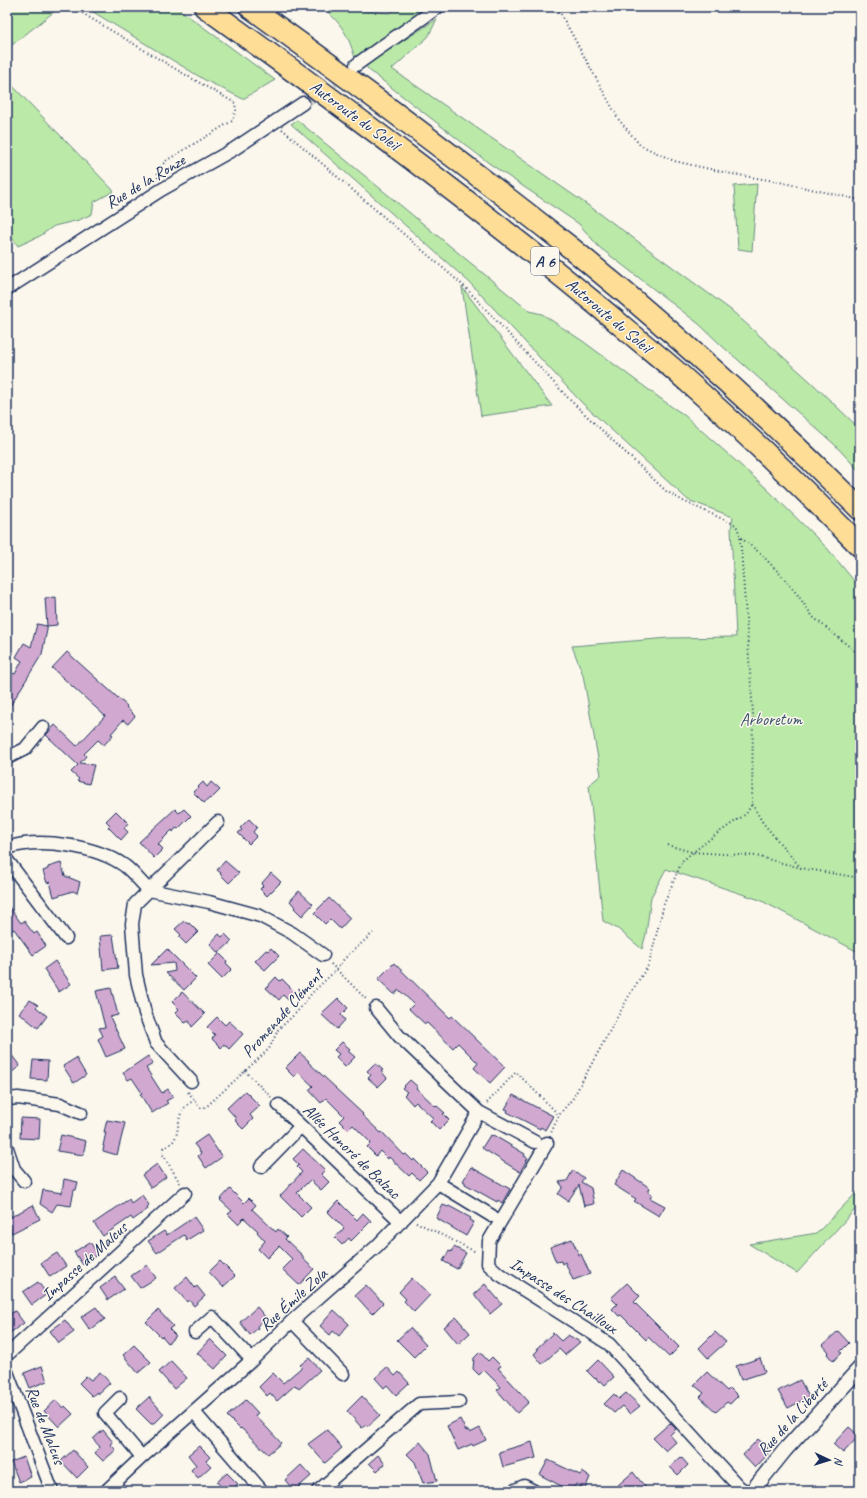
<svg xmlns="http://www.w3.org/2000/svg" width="867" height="1498" font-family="Caveat,sans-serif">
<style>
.green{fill:#bbe9a8;stroke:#6b8c83}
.building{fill:#d1a9d0;stroke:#1b2f5e}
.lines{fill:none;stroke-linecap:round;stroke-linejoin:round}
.minor-tunnel{stroke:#cecfd0;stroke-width:12;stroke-dasharray:12 6;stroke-linecap:butt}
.minor-casing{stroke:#1b2f5e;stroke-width:15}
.tertiary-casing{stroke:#1b2f5e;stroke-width:17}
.motorway-casing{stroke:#1b2f5e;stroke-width:24}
.path{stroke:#1b2f5e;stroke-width:2;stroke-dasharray:1 3;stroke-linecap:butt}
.minor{stroke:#fbf7ec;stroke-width:12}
.tertiary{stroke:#fbf7ec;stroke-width:14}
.motorway{stroke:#fedd96;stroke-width:21}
.labels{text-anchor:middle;stroke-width:3;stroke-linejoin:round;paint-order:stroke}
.shield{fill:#fbf7ec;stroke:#5e6b89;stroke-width:1}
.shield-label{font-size:16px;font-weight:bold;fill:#1b2f5e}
.street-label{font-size:17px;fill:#1b2f5e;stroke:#fbf7ec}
.park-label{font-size:17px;fill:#3b546d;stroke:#fbf7ec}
</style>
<rect width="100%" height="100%" fill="#fbf7ec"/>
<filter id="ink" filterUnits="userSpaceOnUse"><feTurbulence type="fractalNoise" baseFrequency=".025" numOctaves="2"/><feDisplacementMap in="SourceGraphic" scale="8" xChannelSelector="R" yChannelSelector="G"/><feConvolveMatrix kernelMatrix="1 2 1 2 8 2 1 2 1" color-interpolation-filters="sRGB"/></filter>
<g filter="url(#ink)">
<path class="green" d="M7,7h53l-53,42z
M85,7h91l99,73 -32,19 -38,-19z
M322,7h30l12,4 25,2 12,-6h29c-25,17 -51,32 -75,51 -7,-24 -14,-35 -33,-51z
M437,19l-9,18 -36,32 210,146 129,95 80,72 49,47v43l-26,-28 -113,-99 -22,-21 -100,-77 -20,-23 -89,-60 -120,-93 -5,-6z
M7,80l107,111 -20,11 -2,12 -13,6 -25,6 -14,10 -22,10 -11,-15z
M297,120l232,191 13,3 42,28 88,65 11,7 82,73 62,61 33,40v365l-100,-53 -94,-31 -15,28 -5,37 -4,15 -24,-20 -15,-8 -14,-136 12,-10 -18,-100 -11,-29 97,-8 67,-1 -5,-109 2,-11 -45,-17 -106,-97 -113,-121 -178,-158z
M757,184l-5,67 -14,-2 -4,-63z
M462,287l90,119 -71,10z
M860,1189v15l-63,69 -48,-29 68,-11z"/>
<path class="building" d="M56,597l1,28 -10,1 -2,-28z
M37,624l10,2v4l-5,24 -35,57v-25l4,-13 4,1 7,-13 -6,-4 8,-14 7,4z
M67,652l60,54 -1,1 9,9 -7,8 -5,-4 -12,14 2,1 -9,10 -6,-5 -14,14 2,2 -6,7 14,2 -5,19 -12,-3 2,-2 -8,-7 7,-7 -32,-30 9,-10 22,21 28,-30 -53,-48z
M203,782l4,5 4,-5 9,8 -9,9 -1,-1 -6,5 -11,-11z
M175,809l4,4 5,-4 7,7 -13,13 -2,-1 -3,4 -1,-2 -14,14 5,5 -9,9 -15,-16z
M116,811l12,12 -4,5 4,4 -7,8 -13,-13 2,-2 -4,-4z
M249,819l8,8 -4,5 4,4 -8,8 -11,-11 4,-3 -2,-2z
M225,861l14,12 -10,10 -9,-9 1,-1 -4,-3z
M61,863l4,13 15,6 -3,11 -4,-2 -19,6 -4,-15 -3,1 -4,-12 5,-2v-2z
M271,873l10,9 -14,14 -7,-7 3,-3 -2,-2z
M299,891l14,13 -11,12 -8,-8 1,-1 -5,-6z
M329,898l21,20 -10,11 -10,-10 -5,5 -11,-11z
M7,904l14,19 3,-2 10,13 3,-2 9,14 -13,9 -19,-26 -3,2 -4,-5z
M184,921l4,3 1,-1 9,9 -12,12 -7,-7 2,-2 -6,-6z
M219,934l3,3 3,-3 7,7 -13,12 8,8 -1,2 6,6 -10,10 -14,-14 11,-11 -9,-10z
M113,935l5,33 -15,2 -3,-34z
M271,948l8,8 -14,14 -10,-9 11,-11 2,1z
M167,949l29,29 -12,12 -18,-17 9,-2 -1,-8 -23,2z
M55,961l16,23 -12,8 -15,-23z
M394,963l56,55 2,-2 53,51 -15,16 -16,-15 4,-5 -20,-20 -5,5 -26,-25 -2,1 -16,-15 5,-5 -15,-14 -5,4 -16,-15z
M276,977l4,4 2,-2 13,13 -7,8 -5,-5 -4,5 -13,-12z
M111,988l7,27 -8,2 15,32 -19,8 -8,-18 5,-3 -4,-8 6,-1 -9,-36z
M182,992l23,22 -13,13 -3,-6 -4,2 -10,-10 4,-4 -7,-7z
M338,998l10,10 -7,7 4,5 -8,9 -16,-15z
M30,1000l8,5 -2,2 11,9 -9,12 -19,-15z
M217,1017l8,8 4,-4 14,13 -14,15 -5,-5 -3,4 -9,-9 3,-4 -8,-8z
M342,1042l8,7 -2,2 7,6 -10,10 -9,-10 3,-3 -5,-4z
M7,1049l13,17 -13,10z
M300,1053l9,8 -1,1 28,26h-1l28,26 -1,1 19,18 1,-1 22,23 2,-1 7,7 1,-2 13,13 -8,8 -7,-7 -3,3 -20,-19 -1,2 -8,-8 -4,5 -9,-9 4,-4 -18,-18 -5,5 -9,-9 5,-5 -18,-18 -5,5 -12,-13 4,-4 -15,-14 -4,5 -9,-9z
M148,1056l5,8 -7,4 16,25 6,-4 5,8 -7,4 2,2 -16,10 -12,-19 2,-1 -10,-15 -4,2 -5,-7z
M76,1058l10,17 -12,8 -11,-17z
M33,1060l15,1 -1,19 -16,-1z
M375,1063l8,7 -2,1 6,7 -9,9 -10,-9 3,-3 -4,-4z
M410,1080l8,7 -2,1 19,18 1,-1 9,8 -2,1 6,6 -10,10 -9,-9 3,-3 -17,-16 -3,3 -9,-10 3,-3 -5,-4z
M245,1091l15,15 -10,9 3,4 -10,10 -7,-7 -1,-5 -8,-9z
M513,1095l40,21 -8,14 -4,-3 -1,2 -33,-17 1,-2 -3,-1z
M21,1118l19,1 -1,20 -19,-1z
M107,1120l18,3 -8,32 -14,-4 1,-5h-1l3,-14h-2z
M61,1135l25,6 -3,14 -26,-4z
M207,1135l15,22 -16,11 -8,-12 3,-3 -7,-9z
M490,1135l2,1 1,-1 32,19 -1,2 4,2 -8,14 -38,-24z
M303,1149l22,21 -4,4 8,8 -8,8 -11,-10 -13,13 14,14 -10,10 -21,-21 22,-24 -5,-5 2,-2 -6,-6z
M157,1164l9,13 -15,11 -9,-13z
M471,1167l39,22 -8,14 -4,-3 -1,2 -32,-18v-2l-2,-1z
M573,1170l11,8 -3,4 10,6 3,16 -10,2 -5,-21 -11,16 -10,-7 5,-7 -4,-5 8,-1z
M623,1170l27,18 -2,4 4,2 -2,4 15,8 -6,10 -25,-15 2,-2 -22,-14z
M64,1179l14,3 -2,8h-2l-3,16 -14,-2 -5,8 -12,-8 3,-14 19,3z
M230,1189l14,14 5,-5 7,7 -4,4 24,23 2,-3 9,8 -2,2 18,17v3l11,10 -15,16 -17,-16 10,-10 -13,-13 -12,12 -9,-9 7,-8 -8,-9 1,-1 -14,-13 -6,6 -10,-10 4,-3 -12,-11z
M142,1195l7,10 -2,2 1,2 -15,11 -2,-3 -28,19 -9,-13 35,-24 2,4z
M338,1201l19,19 6,-7 8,8 -20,20 -2,-3 -7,7 -7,-7 9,-10 -16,-16z
M33,1205l7,14 -28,14 -5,-9v-5z
M443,1205l5,2 1,-1 22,12 -1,2 4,2 -8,14 -30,-18z
M194,1217l9,13 -16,10 -3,-5 -27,18 -9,-12 16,-10 3,4z
M572,1239l7,16 2,-1 9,20 -17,6 -8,-18 -3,2 -1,-3 -5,1 -6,-15z
M90,1242l8,12 -15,11 -9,-13z
M454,1247l12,6 -9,16 -14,-8 6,-10 2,1z
M57,1253l9,13 -16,11 -9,-14z
M220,1261l15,15 -12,11 -14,-15z
M147,1265l9,13 -16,10 -9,-12z
M115,1277l9,12 -16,11 -8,-12z
M187,1277l8,11 2,-2 8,10 -11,10 -5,-6 -2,2 -12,-14z
M412,1278l18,17 -16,17 -10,-11 2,-2 -7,-7z
M38,1282l9,12 -15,11 -9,-13z
M627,1283l13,13 -6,6 45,45 -10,10 -21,-20 -2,3 -25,-25 -2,1 -7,-7 5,-5 -6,-6z
M485,1284l17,20 -12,10 -16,-20z
M366,1285l17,18 -11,11 -17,-19z
M96,1307l9,12 -15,11 -9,-13z
M257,1307l9,11 -9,8 1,2 -8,7 -10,-13z
M158,1310l15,16 -4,3 7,7 -8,7 -6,-7 -1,1 -15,-15z
M334,1310l15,14 -10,12 -6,-5 -3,4 -10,-9z
M15,1311l9,12 -17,12v-19z
M456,1317l14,16 -12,11 -14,-17z
M65,1320l9,12 -15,11 -9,-12z
M410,1328l16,17 -12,12 -17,-17z
M838,1331l11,12 -9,9 2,1 -9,8 -6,-7 2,-2 -6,-7z
M715,1332l11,10 -18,16 -9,-10z
M553,1333l8,8 7,-6 12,7 -15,13 -6,-6 -17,15 -8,-10 4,-4 -1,-2z
M210,1339l17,17 -12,13 -18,-16z
M134,1345l17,17 -13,11 -15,-18z
M480,1352l8,9 4,-4 9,9 -3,2 31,34 -12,11 -20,-23 4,-3 -17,-17 -5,5 -6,-6 1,-11z
M309,1358l11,12 -21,19 -4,-4 -18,16 -7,-8 -3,3 -8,-9 14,-14 10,10 19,-16 -2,-2z
M760,1358l5,14 -24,8 -5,-14z
M598,1360l16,17 -9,8 -4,-4 -2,1 -3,-4 -1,1 -8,-8z
M171,1361l16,17 -13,11 -15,-17z
M42,1366l5,15 -17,7 -6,-15z
M387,1367l8,9 4,-4 10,11 -13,12 -9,-10 -3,3 -9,-10z
M100,1372l10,11 -12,11 -1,-2 -5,4 -13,-13 7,-7 5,4z
M707,1372l20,19 3,-3 8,8 -8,8 -3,-2 -11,10 -16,-15 4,-4 -10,-8z
M800,1380l9,17 -21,11 -10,-17z
M626,1393l14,13 -10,8 -8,-8 -8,7 -10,-9 10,-10 5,5z
M362,1396l18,19 -12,11 -2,-1 -4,3 -15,-17z
M149,1397l15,17 -10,10h-3l-15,-15z
M56,1400l7,8 2,-2 8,8 -14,13 -15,-16z
M246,1400l12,13 -3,2 26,28 -13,11 -27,-26 -1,1 -13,-13z
M460,1419l6,12 2,-1 2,3 10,-5 6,12 -13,6 -1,-2 -14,6 -11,-24z
M670,1423l6,6 -6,6 6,7 -10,9 -13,-13z
M849,1427l10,9 -16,17 -10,-9z
M103,1430l10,12 -2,3 5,5 -13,11 -8,-8 5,-6 -7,-8z
M327,1430l15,18 -17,15 -17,-19z
M758,1439l10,9 -3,3 3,3 -13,14 -12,-13z
M420,1442l10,12 7,27 -14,2 -8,-21 -8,-8z
M532,1442l4,16 -33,9 -4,-15z
M199,1446l11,11 -4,4 5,5 -13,12 -7,-8 5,-5 -8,-10z
M73,1450l15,17 -11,11 -16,-17z
M378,1455l7,9 -8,7 -8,-8z
M24,1457l7,20 -12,5 -8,-20z
M681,1457l7,8 -10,10 -8,-8z
M548,1460l32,15 2,-3 8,5 -5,12 -9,-5 -4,7h-1l-31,-16z
M301,1465l10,11 -17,15 -9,-11z
M633,1472l3,4 13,15h-28l-4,-5z
M227,1473l11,11 -3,2 5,5h-15l-8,-9z"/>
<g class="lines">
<path class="minor-tunnel" d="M303,103l44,-31"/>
<g class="minor-casing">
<path id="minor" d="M356,65c27,-20 55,-38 82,-58
M7,289l154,-99 73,-41 69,-46
M7,758l18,-9 18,-22
M7,848c33,-11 90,-2 118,18 9,7 16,17 24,24
M7,860l59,78
M149,890l60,12 51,14 32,17 31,22
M376,1008l23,28 80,76 56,30
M191,1081l-35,-38 -11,-30 -9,-38 -4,-51 3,-20 83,-82
M7,1099l11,-1 42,6 21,9
M279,1105l122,117
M547,1143l-58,98 -1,23 11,10 110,70 130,143 6,4
M7,1148l7,21 10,12
M261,1167l40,-41
M438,1183l54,33
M292,1321l51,53
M195,1332l17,-15 40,43
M7,1355l178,-162
M7,1372l45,119
M120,1398l-15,15 37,44
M194,1412l68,79
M106,1491l36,-34 110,-97 40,-39 85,-75 61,-63 41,-71
M318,1491l101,-87 40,-2
M513,1491l11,-5 10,5"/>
</g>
<g class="tertiary-casing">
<path id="tertiary" d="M752,1491l33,-41 75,-82"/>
</g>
<g class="motorway-casing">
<path id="motorway" d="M205,7c140,101 278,203 410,313 24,21 49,40 72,61 60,53 117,108 173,165
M250,7c109,78 216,158 321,241 101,82 197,169 289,261"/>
</g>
<path class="path" d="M72,7l112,67 51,29 1,7 -4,11 -65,39c-5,5 -11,10 -9,18
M557,7l62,113 21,25 34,16 58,13 43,7 85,19
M282,129l183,158 105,113 96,91 17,10 53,24 4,10 13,178 -1,91 -6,10 -31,21 -33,26 -18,43 -15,60 -19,30 -57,104 -14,17 -8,18
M741,538l19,15 22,23 15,18 16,23 43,35 4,2
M752,804l11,19 38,45
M667,845l25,7 64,4 45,12 59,10
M331,964l36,36
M245,1071l26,26
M188,1092l13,16 5,-1 63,-58 9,-19 19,-18 15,-19 24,-23 8,-11 29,-26
M487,1103l29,-31 43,43
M180,1183l-18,-30 1,-5c19,-7 12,-22 19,-37 3,-5 8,-8 12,-11
M416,1222l60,30"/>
<use href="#minor" class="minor"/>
<use href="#tertiary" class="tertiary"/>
<use href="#motorway" class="motorway"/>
</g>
</g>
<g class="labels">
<rect class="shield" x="531" y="247" width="28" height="28" rx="3"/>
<g class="shield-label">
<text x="545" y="267">A 6</text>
</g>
<g class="street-label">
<text transform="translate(355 115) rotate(36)" y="6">Autoroute du Soleil</text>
<text transform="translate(145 181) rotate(-31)" y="6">Rue de la Ronze</text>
<text transform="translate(609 315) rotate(40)" y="6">Autoroute du Soleil</text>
<text transform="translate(282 1013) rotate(-48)" y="6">Promenade Clément</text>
<text transform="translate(352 1151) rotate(44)" y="6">Allée Honoré de Balzac</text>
<text transform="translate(84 1261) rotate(-42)" y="6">Impasse de Malcus</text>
<text transform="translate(564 1295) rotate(33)" y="6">Impasse des Chailloux</text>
<text transform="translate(293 1299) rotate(-42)" y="6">Rue Émile Zola</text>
<text transform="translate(792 1417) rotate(-48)" y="6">Rue de la Liberté</text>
<text transform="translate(46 1425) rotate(69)" y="6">Rue de Malcus</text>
</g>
<g class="park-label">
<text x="771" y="725">Arboretum</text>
</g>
</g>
<rect width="867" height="1498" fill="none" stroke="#fbf7ec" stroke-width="24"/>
<rect x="12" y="12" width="843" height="1474" fill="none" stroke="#1b2f5e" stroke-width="1.5" filter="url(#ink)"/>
<g transform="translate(829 1460) rotate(94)" stroke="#fbf7ec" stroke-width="3" paint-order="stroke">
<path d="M0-3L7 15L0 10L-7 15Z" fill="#1b2f5e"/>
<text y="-6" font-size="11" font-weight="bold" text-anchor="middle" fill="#1b2f5e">N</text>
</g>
</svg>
